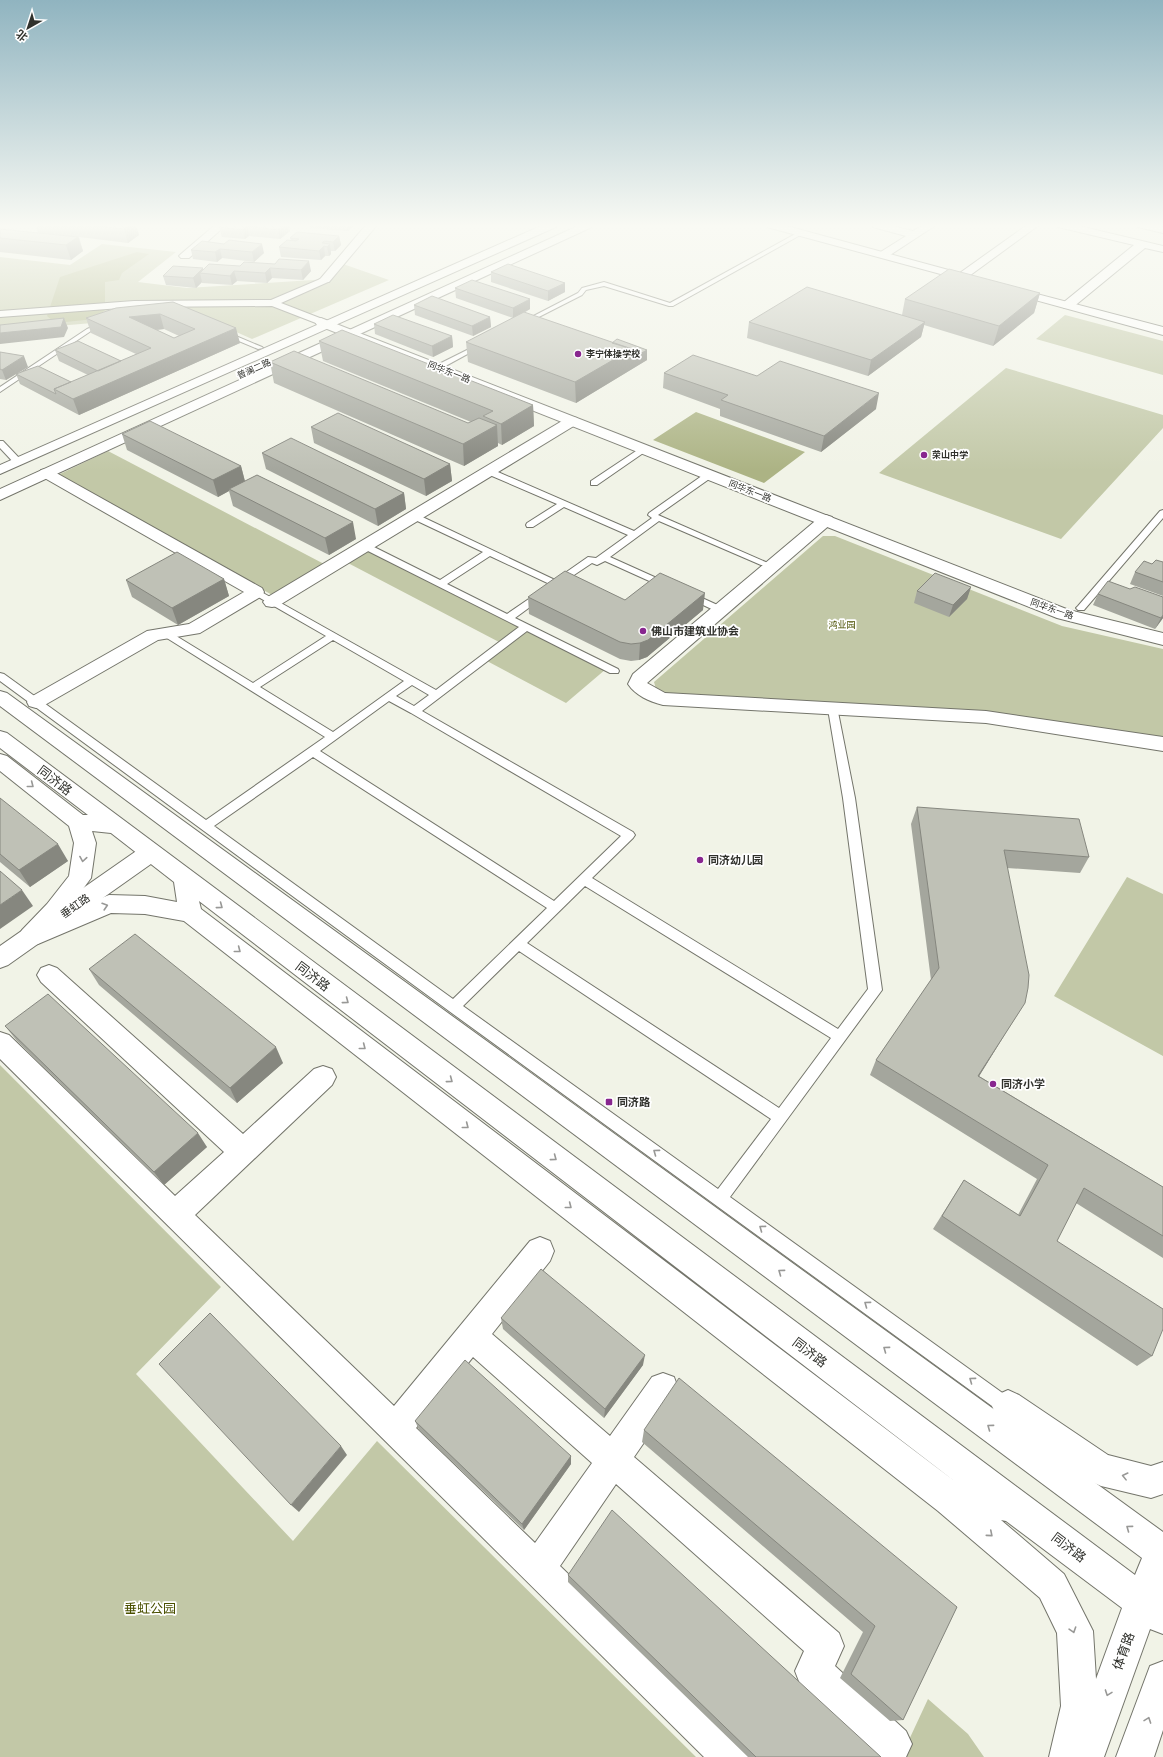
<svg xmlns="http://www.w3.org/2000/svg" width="1163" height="1757" font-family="Signika,'Noto Sans SC',sans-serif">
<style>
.green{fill:#c2c8a7}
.water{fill:#acb384}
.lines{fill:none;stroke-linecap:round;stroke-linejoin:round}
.service-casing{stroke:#74756b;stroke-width:2}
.pedestrian-casing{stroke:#74756b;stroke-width:2}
.minor-casing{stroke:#74756b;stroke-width:2}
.tertiary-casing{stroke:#74756b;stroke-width:2}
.secondary-casing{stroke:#74756b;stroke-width:2}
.service{fill:#fff;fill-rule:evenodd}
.pedestrian{fill:#fff;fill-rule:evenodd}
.minor{fill:#fff;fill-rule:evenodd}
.tertiary{fill:#fff;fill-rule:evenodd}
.secondary{fill:#fff;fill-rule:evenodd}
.wall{fill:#a4a69d;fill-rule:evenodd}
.shaded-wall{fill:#86877f}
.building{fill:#bfc1b6;stroke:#86877f;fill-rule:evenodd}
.oneway{stroke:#989896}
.poi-dot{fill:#88268f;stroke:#fff;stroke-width:1.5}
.labels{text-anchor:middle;stroke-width:3.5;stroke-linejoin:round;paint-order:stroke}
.far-poi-label{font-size:9px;font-weight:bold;fill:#30312c;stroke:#fff;text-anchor:start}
.far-street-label{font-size:9px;fill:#30312c;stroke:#fff}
.far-park-label{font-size:9px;fill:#4a5000;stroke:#fff}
.poi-label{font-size:11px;font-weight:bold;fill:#30312c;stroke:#fff;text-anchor:start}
.street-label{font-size:11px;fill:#30312c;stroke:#fff}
.near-street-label{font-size:13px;fill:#30312c;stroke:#fff}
.near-park-label{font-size:13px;fill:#4a5000;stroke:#fff}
</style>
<rect width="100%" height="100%" fill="#f1f3e7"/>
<path class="green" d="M102,244l74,8 -38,30 49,6 142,-9 14,-15 46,16 -137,59 -56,-25 -196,17v-74l70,8z
M1065,315l98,26v34l-127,-36z
M1006,368l157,47v13l-102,111 -182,-66z
M108,451l218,114 -52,31 -216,-121z
M823,536h12l227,90 101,23v89l-496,-44 -11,-5 -2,-7z
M366,549l153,78 -20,15 -153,-80z
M527,630l79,39 -40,34 -79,-42z
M1127,877l36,17v162l-109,-60z
M0,1065l221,222 -85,87 157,167 84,-100 319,316h-696z
M928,1699l40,35 16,23h-83z"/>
<path class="water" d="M137,252l12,2 -27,19 -3,7 -14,2v28l-10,9 -40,4 -8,-7 13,-39z
M696,412l109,40 -41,31 -111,-43z"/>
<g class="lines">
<g class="service-casing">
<path id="service" d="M799,232l5,1 -131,73h-4l-65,-20 -18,4 -4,5 -57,29 -5,-1 58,-30 4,-5 22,-6 66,21z
M104,322l3,2 -1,1 -15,6 -91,61v-5l87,-58z
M224,331l38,16 1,1 -5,1 -36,-15 -1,-1z
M479,344l5,1 -44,24 -7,-2z
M0,441h3l18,19v4h-6l-15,-16z
M642,447h3l4,2 -52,36h-6v-4z
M485,469h6l143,62 18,-13 -4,-3 1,-2 57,-40h6v4l-54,38 110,48 -1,2h-6l-102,-44 -49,36 60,27 2,2 -5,3 -62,-28 -8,4 -5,-2 -36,24 -66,-31 -43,28 60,30 32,-22h6l2,2 -2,2 -30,22 103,51 1,2 -1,2h-8l-83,-42 -105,80 211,121 2,3 -2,3 -41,40 246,151 30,-40 -25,-191 -15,-89 1,-2h8l18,91 27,192 -152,207 285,205 3,6 -3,6 -6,3 -6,-3 -554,-403 -449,-330v-8l4,1 202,146 119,-83 -163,-102 -2,-2 2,-2h6l85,52 73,-47 -73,-42 -2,-2 2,-2 3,-1 180,101 83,-63 -157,-79 -1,-2 1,-2h6l72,36 43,-28 -72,-34 -1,-2 4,-3 141,67 33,-23 8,1 32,-23 -64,-28 -31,20h-6l-1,-2 1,-2 30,-19 -72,-31zM333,640l71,41 -71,51 -73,-45zM412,685l17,10 -15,11 -18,-10zM389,701l22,12 210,123 -67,65 -234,-150zM313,757l234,151 -94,91 -239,-173zM585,886l246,152 -52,70 -252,-165zM519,951l252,168 -53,70 -255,-183z
M1163,510v8l-79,92h-6l-2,-2 2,-2 82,-95z
M689,592l35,16 2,2 -2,2h-6l-32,-15 -2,-2z"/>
</g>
<g class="pedestrian-casing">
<path id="pedestrian" d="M325,277l3,1 2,2 -2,2 -47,21 44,17 1,2 -1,2 -4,1 -49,-19 -138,1 -134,10v-6l134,-10 137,-1z"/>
</g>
<g class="minor-casing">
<path id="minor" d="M215,225h11l-37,33h-8l-2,-2 2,-2z
M366,225h11l-48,57h-8l-2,-2 2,-2z
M872,225h17l24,6 11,-6h12l-49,32 -4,1 -6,-3 2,-2 27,-17 -33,-9z
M1027,225h12l-74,54h-8l-2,-2 2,-2z
M1057,225h18l88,21v6l-18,-4 -73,60h-8l-2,-3 2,-3 70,-57 -76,-18z
M1137,225h18l8,2v6l-25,-6z
M572,417l5,1 2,3 -2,3 -299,182 -6,1 -6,-1 -3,-4 3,-4 301,-180z
M46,469l5,1 211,118 2,4 -2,4 -62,37 -42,7 -115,66 -7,2 -7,-2 -2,-4 2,-4 118,-67 42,-7 55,-32 -203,-116 -2,-3 2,-3z
M826,515l6,2 2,3 -2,3 -185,160 18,10 321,18 177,26v14l-177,-28 -323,-18c-14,-4 -27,-9 -35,-21l5,-10 187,-157z
M49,965l8,3 186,166 71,-65 9,-3 9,3 4,8 -4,8 -137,130 199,191 136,-165 10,-4 10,4 4,10 -4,10 -58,73 118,102 42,-59 11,-4 11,4 4,11 -4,11 -40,58 205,176 5,13 -9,20 71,65 6,13 -6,13h-26l-80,-73 -5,-13 9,-20 -188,-167 -56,82 184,178 6,13h-46l-704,-698v-27l9,3 166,161 49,-44 -183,-170 -4,-7 4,-7zM473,1357l119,106 -57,80 -119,-115z"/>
</g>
<g class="tertiary-casing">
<path id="tertiary" d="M766,225h17l195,53 2,2 -2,2h-8l-203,-55z
M1010,287l153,40v8l-157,-43 -2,-2 2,-2z
M321,318l748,292 94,23v12l-106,-27 -740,-293 -2,-3 2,-3z
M150,845l8,2 3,6 -3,6 -150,106 -8,3v-22l142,-99z
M1008,1390l11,5 89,60 43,11 12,-4v32l-12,4 -50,-12 -11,-5 -93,-64 -5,-11 5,-11z"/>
</g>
<g class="secondary-casing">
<path id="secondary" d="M543,225h14l-1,2 -556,247v-9z
M580,225h13l-1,2 -592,273v-11z
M0,691l7,2 1156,839v102l-13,-5 -46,128h-55l12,-51 -4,-73 -17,-35 -102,-87 -754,-590 -39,-7 -34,-1 -73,31 -8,2 -8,-2 -4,-7 4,-7 25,-26 22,-28 5,-33 -5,-17 -69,-55v-17l7,2 76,59h5l-88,-67v-17l7,2 1128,842 7,-17 -1142,-852zM92,831l19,2 63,49 3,20 -32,-6 -36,-1 -43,17 25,-34 5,-35zM199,901l758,582 -756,-574zM1001,1520l5,1 116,87 -26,71 -3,-48 -29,-57z
M1163,1661v69l-9,27h-38l34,-91z"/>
</g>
<use href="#service" class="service"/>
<use href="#pedestrian" class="pedestrian"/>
<use href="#minor" class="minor"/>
<use href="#tertiary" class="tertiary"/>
<use href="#secondary" class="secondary"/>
</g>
<path class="wall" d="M35,225h101l3,10 -11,8 -49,-6 4,14 -12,9 -71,-8v-23l38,4z
M223,225h66l1,6 -10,8 -31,-3 -4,3 -23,-2 -3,-10z
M310,225h48l-2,2h-4l-4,4 -38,-3z
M339,236l2,9 -6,6h-4v3l-2,2h-4l-4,4 -40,-3 -2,-10 12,-7 -1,-2z
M224,244l40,9 -10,9 -32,-4 -5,4 -24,-3 -2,-9z
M209,264l102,7 -8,9 -31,-2 -5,5 -30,-2 -5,4 -30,-2v-1l-6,6 -30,-3 -3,-9 40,-6z
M491,272l74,11v9l-17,9 -57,-19z
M455,288l75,21 -6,4 123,47 -71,43 -108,-41 -2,-20 47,-24 -57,-20z
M1040,293l-6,20 -41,33 -69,-21 -3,12 -53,39 -121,-38 2,-16 153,-7 3,-16z
M173,302l67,41 -161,72 -59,-31 -4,-10 -10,6 -6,-1v-27l28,15 -10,6 53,9 17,-7 -29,-14 -4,-11 66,11 15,-7 -45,-21 -5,-15zM164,329l15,7 -5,2 -17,-8z
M414,305l76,12 1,10 -18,9 -58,-21z
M374,324l78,12 1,11 -20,10 -58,-23z
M319,341l214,64 1,21 -32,19 -4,-2v3l-34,20 -190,-83 -4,-21 198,61 3,-1 -148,-61z
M664,373l212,36 -55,43 -101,-36v-7l-57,-21z
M311,427l139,37 2,17 -26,15 -112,-53z
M122,434l119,32 4,15 111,58 -27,16 -96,-49 -4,-15 -11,6 -91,-47z
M262,453l142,40 2,16 -28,17 -112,-57z
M1163,562v34l-33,-12 5,-12 17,-8z
M224,579l5,17 -51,29 -46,-28 -6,-17z
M971,587l-4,12 -18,18 -35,-14 3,-12z
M1130,589l33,29 -8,11 -62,-24 5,-11z
M528,597l97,3 78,10 -56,47 -8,3 -8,1 -11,-2 -91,-45z
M0,798l68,63 -38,26 -30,-25z
M917,807l172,50 -9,16 -73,-5 8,150 -36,58 184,111v71l-87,-55 -19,38 95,115 -15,10 -204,-137 31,-49 54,35 19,-36 -167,-104 6,-15 55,-80 -20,-156z
M89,969l194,94 -46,40 -138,-118z
M5,1026l202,121 -43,38 -147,-144z
M501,1318l142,47 -39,53 -101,-89z
M415,1421l156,35v8l-47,66 -105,-100z
M644,1430l313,177 -54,113 -13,1 -50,-43 23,-46 -221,-190z
M568,1575l313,182h-133l-180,-175z"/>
<path class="shaded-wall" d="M130,225h6l3,10 -11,8 -4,-14z
M284,225h5l1,6 -10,8 -2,-9z
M347,225h5v2l-4,4z
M247,226l2,10 -4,3 -2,-9z
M339,236l2,9 -6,6 -2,-9z
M78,237l5,14 -12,9 -5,-15z
M324,241l1,5h-1l1,10 -4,4 -2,-9 3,-8z
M262,244l2,9 -10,9 -2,-10z
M330,244l1,10 -2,2 -2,-9z
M220,249l2,9 -5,4 -2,-10z
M309,261l2,10 -8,9 -2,-10z
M203,268l1,6 -4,-1 2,9 -6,6 -3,-10z
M270,268l2,10 -5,5 -2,-10z
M234,271l3,10 -5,4 -2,-9z
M565,283v9l-17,9v-10z
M1040,293l-6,20 -41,33 6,-20z
M530,299v10l-17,9v-10z
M160,314l4,15 -30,3 -5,-15z
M490,317l1,10 -18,9 -1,-10z
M64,318l4,10 -4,9 -64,7v-11z
M925,322l-4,15 -53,39 3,-16z
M236,328l4,15 -161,72 -6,-16z
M452,336l1,11 -20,10 -1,-11z
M632,349l15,1v10l-71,43 -1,-21z
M24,356l4,11 -22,13 -4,-10z
M879,393l-3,16 -55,43 3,-16z
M533,405l1,21 -32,19 -1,-21z
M497,425l1,21 -34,20 -1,-22z
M450,464l2,17 -26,15 -2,-17z
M241,466l4,16 -16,7v2l-11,6 -5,-17z
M404,493l2,16 -28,17 -3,-17z
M353,522l3,17 -27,16 -4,-17z
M224,579l5,17 -51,29 -6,-17z
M971,587l-4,12 -18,18 4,-12z
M705,593l-2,17 -56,47 -8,3 1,-17z
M1163,615v3l-8,11 6,-11z
M58,844l10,17 -38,26 -11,-17z
M22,890l11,16 -33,23v-24z
M1025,1003l-10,15 -45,73 8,-15z
M276,1047l7,16 -46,40 -7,-15z
M198,1133l9,14 -43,38 -10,-13z
M645,1355l-2,10 -39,53 1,-9z
M341,1446l6,9 -48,57 -8,-7z
M571,1456v8l-47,66 -2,-6z"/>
<path class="building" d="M87,225h43l-6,4z
M223,225h61l-6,5 -31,-4 -4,4 -24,-3z
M0,229l78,8 -12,8 -66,-7z
M297,232l42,4 -6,6 -9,-1 -2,2 8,1 -3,3 -3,-1 -5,5 -40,-4 8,-7 9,1 3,-2 -9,-1z
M229,240l33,4 -10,8 -32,-3 -5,3 -24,-2 11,-9 22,3z
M279,259l30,2 -8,9 -31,-2 -5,5 -31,-2 -4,5 -30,-3 9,-9 31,2 4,-4 31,2z
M508,264l57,19 -17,8 -57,-19z
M173,266l30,2 -10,10 -30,-2z
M949,269l91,24 -41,33 -94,-27z
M472,280l58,19 -17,9 -58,-20z
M807,287l118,35 -54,38 -122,-38z
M432,296l58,21 -18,9 -58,-21z
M173,302l63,26 -163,71 -19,-10 97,-41 -65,-30 30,-10zM160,314l35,15 -21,9 -45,-21z
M524,312l108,37 -57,33 -109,-40z
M393,315l59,21 -20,10 -58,-22z
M64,318l-3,9 -61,6v-8z
M342,330l191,75 -32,19 -18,-8 10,-5 -174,-70z
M617,339l30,11 -16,9 1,-10 -20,-6z
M78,341l43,20 -23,10 -43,-21z
M294,351l174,72 11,-5 18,7 -34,19 -193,-82z
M0,352l24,4 -22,14 -2,-1z
M693,355l64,21 23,-15 99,32 -55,43 -103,-36 7,-5 -64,-22z
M38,366l33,16 -17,7 2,5 -40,-20z
M338,413l112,51 -26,15 -113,-52z
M150,421l91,45 -28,14 -91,-46z
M291,438l113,55 -29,16 -113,-56z
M257,475l96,47 -28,16 -96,-49z
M177,552l47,27 -52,29 -46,-28z
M1156,560l7,2v20l-28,-10 9,-11 8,3z
M565,571l60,29 35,-27 45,20 -57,47 -8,3 -9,1 -11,-2 -92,-45z
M935,573l36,14 -18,18 -36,-14z
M1108,581l22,8 5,-2 28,10v18l-2,3 -63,-24z
M0,798l58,46 -39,26 -19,-16z
M917,807l162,12 10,38 -85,-7 25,125 -1,13 -3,15 -47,73 185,111v49l-79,-48 -27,53 106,68v20l-11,27 -210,-140 22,-36 56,36 28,-51 -172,-105 63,-92z
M0,871l22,19 -22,15z
M135,934l141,113 -46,41 -141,-119z
M48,994l150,139 -44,39 -149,-146z
M541,1269l104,86 -40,54 -104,-91z
M210,1313l131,133 -50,59 -132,-141z
M465,1360l106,96 -49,68 -107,-103z
M679,1378l278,229 -54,113 -52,-46 24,-48 -231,-196z
M612,1510l269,247h-125l-188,-182z"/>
<defs><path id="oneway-chevron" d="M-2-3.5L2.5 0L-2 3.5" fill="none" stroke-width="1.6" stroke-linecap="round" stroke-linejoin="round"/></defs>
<g class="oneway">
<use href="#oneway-chevron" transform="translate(31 785) rotate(38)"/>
<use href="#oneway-chevron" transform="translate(83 859) rotate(99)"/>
<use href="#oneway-chevron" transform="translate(105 906) rotate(-17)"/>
<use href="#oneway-chevron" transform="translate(220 906) rotate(37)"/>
<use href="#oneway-chevron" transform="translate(238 950) rotate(38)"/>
<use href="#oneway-chevron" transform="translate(346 1001) rotate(37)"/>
<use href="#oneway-chevron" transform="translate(363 1047) rotate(38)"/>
<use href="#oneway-chevron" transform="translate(450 1080) rotate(37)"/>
<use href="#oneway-chevron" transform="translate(466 1126) rotate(38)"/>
<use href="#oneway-chevron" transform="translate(656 1152) rotate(-144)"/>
<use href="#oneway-chevron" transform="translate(554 1158) rotate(37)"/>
<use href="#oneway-chevron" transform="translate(569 1206) rotate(38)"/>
<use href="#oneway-chevron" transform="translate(762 1228) rotate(-144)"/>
<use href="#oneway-chevron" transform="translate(781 1272) rotate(-144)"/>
<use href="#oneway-chevron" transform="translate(867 1304) rotate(-144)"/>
<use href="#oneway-chevron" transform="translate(886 1349) rotate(-144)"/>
<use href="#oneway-chevron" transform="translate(972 1380) rotate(-144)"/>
<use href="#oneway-chevron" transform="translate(990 1427) rotate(-144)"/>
<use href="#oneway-chevron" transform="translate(1125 1476) rotate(-166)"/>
<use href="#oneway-chevron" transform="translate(1129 1528) rotate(-144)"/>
<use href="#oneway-chevron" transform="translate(990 1534) rotate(40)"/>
<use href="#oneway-chevron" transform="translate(1073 1630) rotate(72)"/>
<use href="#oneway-chevron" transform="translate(1108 1693) rotate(110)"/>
<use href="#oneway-chevron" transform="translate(1148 1720) rotate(-70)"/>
</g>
<linearGradient id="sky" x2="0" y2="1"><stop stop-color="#90b4c0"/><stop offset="0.48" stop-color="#f9faf4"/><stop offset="1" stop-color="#f9faf4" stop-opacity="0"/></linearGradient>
<rect width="1163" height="471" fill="url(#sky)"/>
<g class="poi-dot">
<circle cx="578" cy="354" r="4"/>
<circle cx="924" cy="455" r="4"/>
<circle cx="643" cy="631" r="4"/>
<circle cx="700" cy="860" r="4"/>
<circle cx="993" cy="1084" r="4"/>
<rect x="605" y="1098" width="8" height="8" rx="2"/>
</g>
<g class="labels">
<g class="far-poi-label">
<text x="586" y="357">李宁体操学校</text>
<text x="932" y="458">荣山中学</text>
</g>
<g class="far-street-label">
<text transform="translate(254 369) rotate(-24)" y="3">普澜二路</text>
<text transform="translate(449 372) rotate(21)" y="3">同华东一路</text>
<text transform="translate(750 491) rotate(21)" y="3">同华东一路</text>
<text transform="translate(1052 609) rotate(19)" y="3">同华东一路</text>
</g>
<g class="far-park-label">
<text x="842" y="628">鸿业园</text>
</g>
<g class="poi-label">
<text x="651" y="635">佛山市建筑业协会</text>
<text x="708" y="864">同济幼儿园</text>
<text x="1001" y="1088">同济小学</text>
<text x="617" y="1106">同济路</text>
</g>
<g class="street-label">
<text transform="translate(75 906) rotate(-35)" y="4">垂虹路</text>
</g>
<g class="near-street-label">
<text transform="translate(55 780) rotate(37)" y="5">同济路</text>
<text transform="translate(313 976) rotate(37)" y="5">同济路</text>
<text transform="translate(810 1352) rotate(37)" y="5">同济路</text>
<text transform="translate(1069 1547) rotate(37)" y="5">同济路</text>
<text transform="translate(1123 1651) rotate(-70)" y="5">体育路</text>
</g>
<g class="near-park-label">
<text x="150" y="1613">垂虹公园</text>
</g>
</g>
<g transform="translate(28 28) rotate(219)" stroke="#ffffff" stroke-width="3" paint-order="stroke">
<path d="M0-3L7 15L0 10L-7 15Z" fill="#30312c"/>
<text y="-6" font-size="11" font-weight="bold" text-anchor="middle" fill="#30312c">北</text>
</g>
</svg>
